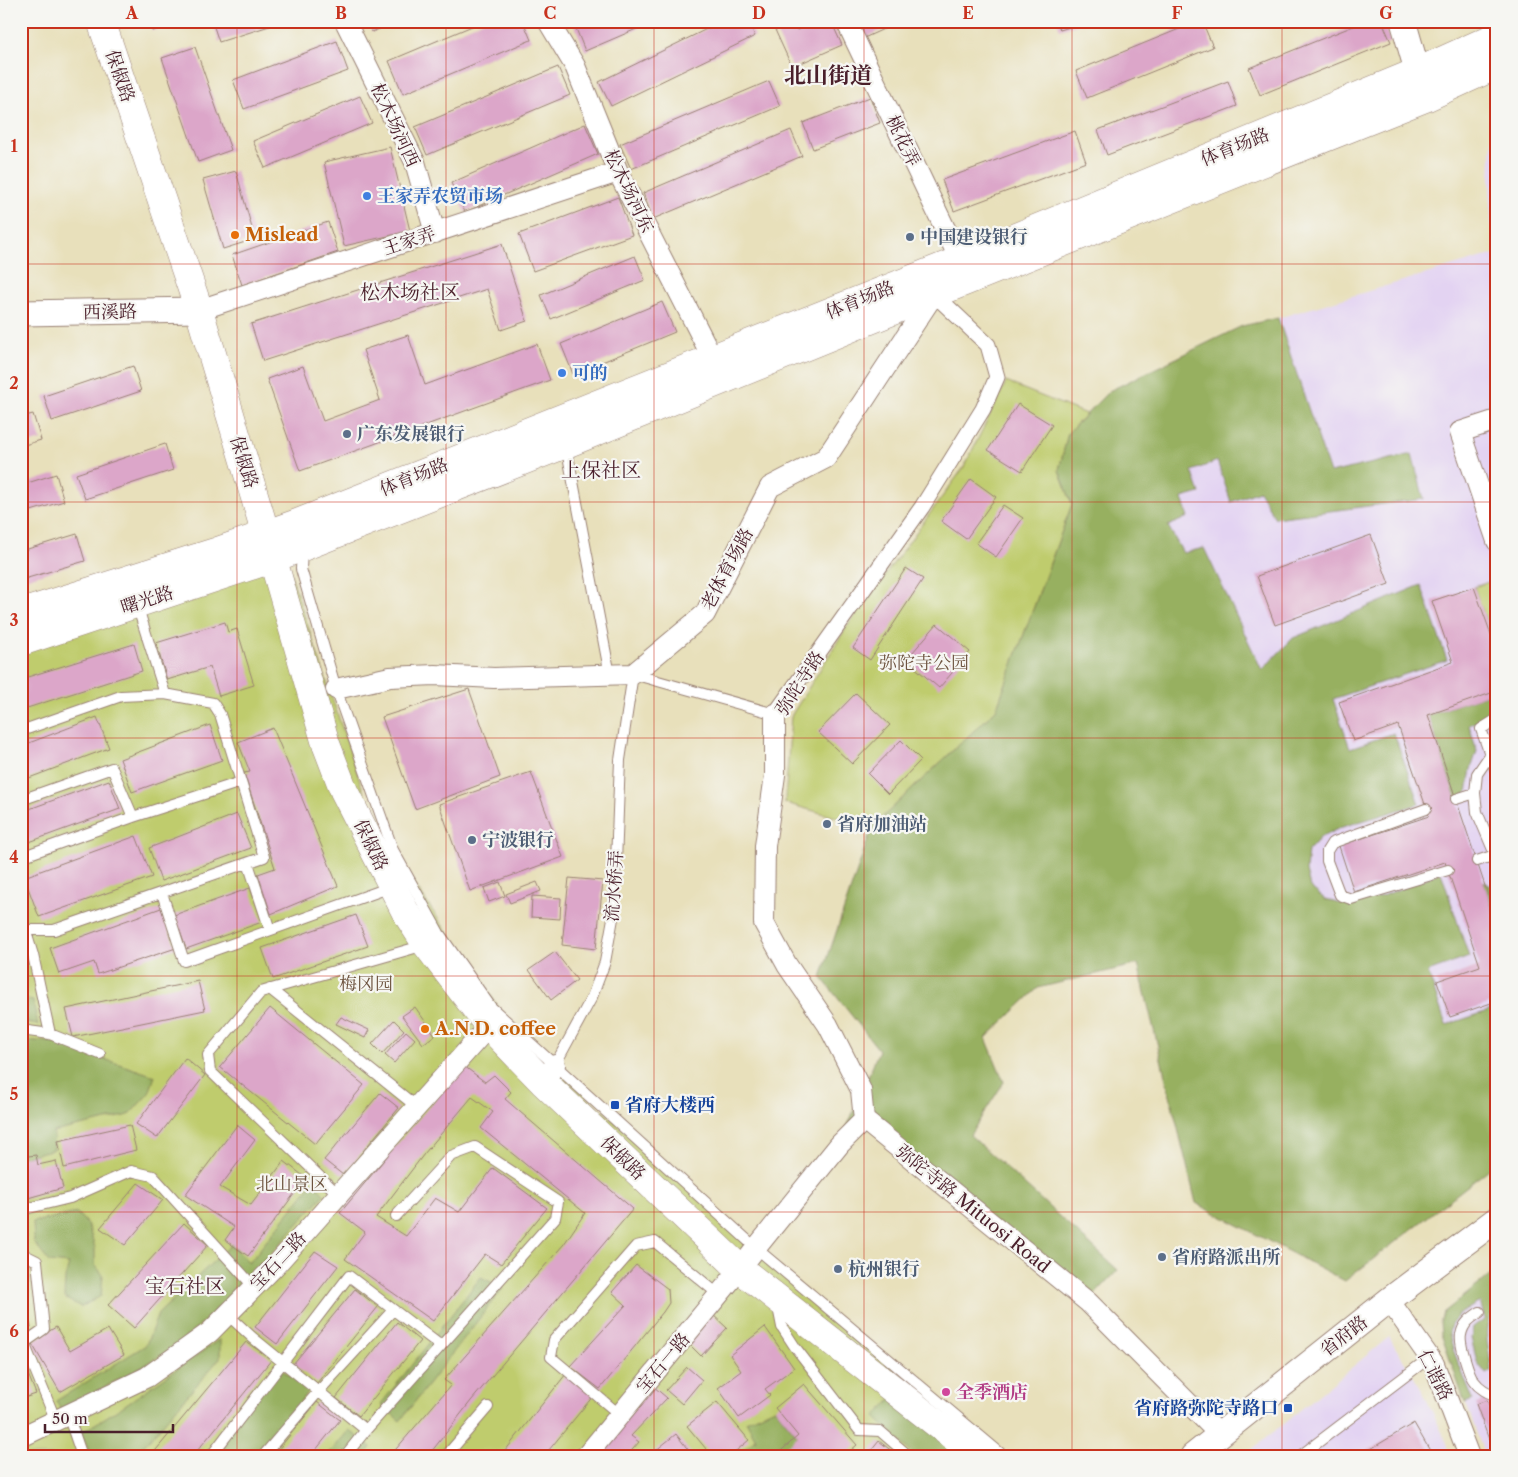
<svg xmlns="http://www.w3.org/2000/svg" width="1518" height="1477" font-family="'Libre Caslon Text','Noto Serif SC',serif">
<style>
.built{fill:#e3d3f2}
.green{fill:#bfcc6d;stroke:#84764c}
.forest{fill:#97b060;stroke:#706846}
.building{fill:#dca6c9}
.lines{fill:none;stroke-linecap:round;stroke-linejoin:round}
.service-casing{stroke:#998073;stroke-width:12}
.pedestrian-casing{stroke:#998073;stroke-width:17}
.minor-casing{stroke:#998073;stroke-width:22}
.tertiary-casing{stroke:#998073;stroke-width:27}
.secondary-casing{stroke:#998073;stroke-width:29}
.service{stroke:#fff;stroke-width:10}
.pedestrian{stroke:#fff;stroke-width:15}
.minor{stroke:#fff;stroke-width:20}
.tertiary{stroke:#fff;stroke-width:25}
.secondary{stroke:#fff;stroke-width:28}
.grid{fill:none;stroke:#c8321e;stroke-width:1;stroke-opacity:0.55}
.shop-dot{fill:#3f7fe0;stroke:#f6f6f2;stroke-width:2}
.food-dot{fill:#e8710a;stroke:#f6f6f2;stroke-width:2}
.service-dot{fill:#5c6f8a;stroke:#f6f6f2;stroke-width:2}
.transit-dot{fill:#1a4fb4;stroke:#f6f6f2;stroke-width:2}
.hotel-dot{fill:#d1479c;stroke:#f6f6f2;stroke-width:2}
.labels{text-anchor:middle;stroke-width:4.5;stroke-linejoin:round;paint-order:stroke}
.street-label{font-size:18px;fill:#4a1f2b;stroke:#f6f6f2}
.shop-label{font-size:18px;font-weight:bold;fill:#366cbe;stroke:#f6f6f2;text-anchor:start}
.food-label{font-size:18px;font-weight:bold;fill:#c56008;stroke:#f6f6f2;text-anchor:start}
.service-label{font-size:18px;font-weight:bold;fill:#4e5e75;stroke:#f6f6f2;text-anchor:start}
.park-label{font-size:18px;fill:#6d533f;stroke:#f6f6f2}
.transit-label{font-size:18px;font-weight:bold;fill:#164399;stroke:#f6f6f2;text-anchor:start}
.hotel-label{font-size:18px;font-weight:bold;fill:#b23c85;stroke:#f6f6f2;text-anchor:start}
.quarter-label{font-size:20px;fill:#4a1f2b;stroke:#f6f6f2}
.district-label{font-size:22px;font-weight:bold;fill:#4a1f2b;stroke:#f6f6f2}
.neatline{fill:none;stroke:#c8321e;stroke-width:2}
.grid-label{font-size:16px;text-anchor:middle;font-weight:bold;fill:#c8321e}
</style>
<rect width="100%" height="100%" fill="#f6f6f2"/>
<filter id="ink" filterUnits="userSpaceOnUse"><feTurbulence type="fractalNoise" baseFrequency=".02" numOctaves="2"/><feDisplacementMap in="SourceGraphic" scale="10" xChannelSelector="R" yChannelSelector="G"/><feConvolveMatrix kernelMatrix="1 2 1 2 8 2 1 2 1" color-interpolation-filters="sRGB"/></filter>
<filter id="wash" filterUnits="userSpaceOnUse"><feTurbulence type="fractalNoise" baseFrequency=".0096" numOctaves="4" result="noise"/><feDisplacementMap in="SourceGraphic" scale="20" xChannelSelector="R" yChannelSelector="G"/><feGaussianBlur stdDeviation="1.12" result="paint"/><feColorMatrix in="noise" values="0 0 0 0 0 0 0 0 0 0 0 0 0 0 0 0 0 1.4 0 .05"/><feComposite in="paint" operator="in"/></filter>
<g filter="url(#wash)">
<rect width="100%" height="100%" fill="#e8e0bb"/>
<path class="built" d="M1497,115v136l-6,-27 -1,-45 3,-62z
M1497,253v755l-51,17 -18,-54 41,-14 -28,-85 -56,23 -35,11 -24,-6 -16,-13 -4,-16 2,-20 13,-14 21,-10 8,-79 -17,-49 114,-39 -154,-22 -31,33 -58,-123 -21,5 -16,-27 21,-9 -6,-19 9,-27 27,-10 13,41 28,-11 153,-37 -82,19 -52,-155z
M1497,1270v186h-12l-44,-122 -1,-11 3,-10z
M1389,1337l34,55 24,51v13h-203z"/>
<path class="green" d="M1006,382l80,32 -18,19 -9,37 13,34 -76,206 -124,117 -87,-24 6,-87 55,-88 118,-161z
M281,545l88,263 31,55 110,161 78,74 405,358h-972v-836z
M1497,579v72l-23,-64z"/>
<path class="forest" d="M1278,318l52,155 82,-19 12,45 -149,19 -16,-27 -28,11 -14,-41 -25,10 8,22 -18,5 6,19 -20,9 15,27 21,-5 58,122 31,-32 128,-53 26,75 -114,39 17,49 44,-15 25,71 -77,23 -21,10 -13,14 -2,20 4,16 16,13 24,6 35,-11 56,-23 28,85 -41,15 18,53 51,-17v155l-152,118 -149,-78 -58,-239 -100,24 -52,50 18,44 -34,53 148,135 -30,32 -224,-182 -24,24 39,-94 -58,-73 51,-150 124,-117 76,-206 -13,-34 9,-37 41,-42 133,-65z
M1497,691v22l-28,12 8,26 -6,18 -4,24 -11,6 -28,-84z
M1483,881l14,9v32z
M21,999l12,2 5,24 -17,-3z
M21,1040l32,2 102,34 -6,17 -20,22 -76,17 1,17 -33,9z
M314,1181l10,14 -86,95 -61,56 -42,25 -74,39 -5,-9 90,-56 12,-31 74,-70 17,19z
M77,1213l11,12 7,23v17l8,10 -2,21 -20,11 -17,-9 1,-20 4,-14 -20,-2 -15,-19 -1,-21z
M1497,1270v35c-19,24 -6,41 -6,66l-5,3 -9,-12 -6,-24 2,-10 12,-9 -5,-17 -23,13 -6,9 -2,10 4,15 20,51 -8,3 -24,-69 -1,-11 3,-10z
M481,1277l22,11 -103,133 -19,-17z
M220,1339v19l-85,98h-44l-10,-23 41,-26z
M278,1368l33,20 -54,68h-52z
M892,1398l70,58h-47l-40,-39z
M775,1408l38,48h-77l20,-17 -10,-18z
M349,1430l22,17 -7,9h-37z"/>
<g id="blocks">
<path class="building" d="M149,21h31v1l-28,9z
M212,21h70v1l-63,20z
M367,21h32l-27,11z
M484,21h39l8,19 -128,54 -14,-33z
M573,21h82l-70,30z
M723,21h25l7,15 -144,70 -12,-24z
M771,21h22l4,9 18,-9h16l11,24 -50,22z
M856,21h45l-37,17z
M1057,21h29v1l-26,8z
M1199,21h3l11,26 -126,51 -11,-27z
M1228,21h21v1l-19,5z
M1366,21h16l9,21 -131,53 -11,-27z
M337,41l11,30 -104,38 -11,-29z
M195,47l36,103 -33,12 -36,-104z
M21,51l7,26 -7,2z
M558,67l12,28 -143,60 -12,-28z
M769,81l11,25 -149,63 -11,-25z
M1228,81l9,25 -130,49 -9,-25z
M360,96l12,27 -107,45 -12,-27z
M870,97l10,26 -67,26 -10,-26z
M585,124l13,30 -133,58 -14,-29z
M791,130l11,26 -149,63 -10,-26z
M1075,131l11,31 -132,49 -12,-31z
M390,147l20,84 -66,15 -20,-84z
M236,171l19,68 -32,10 -20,-69z
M618,197l14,38 -99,36 -14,-37z
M328,222l10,30 -96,33 -10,-30z
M502,244l25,77 -26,9 -14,-41 -224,72 -12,-37z
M635,256l10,24 -94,39 -10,-24z
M662,302l13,30 -102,42 -12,-30z
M408,335l17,50 112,-41 13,36 -250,91 -33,-92 36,-13 20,55 57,-21 -17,-50z
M133,366l8,25 -89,30 -8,-25z
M1018,404l34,21 -30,46 -34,-21z
M33,414l8,26 -20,6v-29z
M165,444l8,26 -88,29 -9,-25z
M56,474l8,27 -43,13v-29z
M971,479l25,18 -30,42 -25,-18z
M1003,505l20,13 -27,39 -20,-14z
M77,534l8,27 -64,19v-29z
M1371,535l18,49 -114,41 -18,-49z
M906,568l17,11 -53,81 -17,-12z
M1474,587l23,64v40l-69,24 69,207v79l-47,16 -13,-36 43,-15 -35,-104 -91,30 -15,-46 90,-30 -31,-91 -45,16 -14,-39 114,-40 -21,-61z
M225,622l3,10 9,-3 17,56 -35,11 -9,-29 -43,13 -11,-37z
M937,624l33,28 -31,36 -33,-28z
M134,644l8,27 -121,39v-31z
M469,689l31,88 -85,32 -33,-92z
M856,693l34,32 -38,39 -34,-32z
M97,717l12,31 -88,33v-35z
M210,725l12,35 -90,32 -12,-33z
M273,728l65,158 -67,28 -13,-40 17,-6 -31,-95 6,-1 -12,-30z
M901,740l20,20 -33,34 -20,-20z
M531,772l32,85 -93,34 -31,-87z
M109,780l11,29 -99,36v-33z
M237,814l14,34 -90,33 -12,-33z
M136,836l16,41 -113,40 -15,-40z
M569,878l34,3 -7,68 -34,-4z
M500,882l5,14 -16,6 -5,-14z
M537,882l4,9 -31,12 -4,-9z
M250,888l12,34 -76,27 -12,-34z
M532,896l29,2 -1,21 -29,-2z
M161,908l15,40 -78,26 -4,-12 -35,12 -9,-26z
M356,915l12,31 -95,33 -11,-31z
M555,952l22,28 -26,20 -22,-30z
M198,981l7,29 -132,27 -7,-28z
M415,1007l20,28 -12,9 -21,-28z
M270,1008l94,77 -49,59 -95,-77z
M341,1017l28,13 -4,8 -29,-14z
M394,1020l10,10 -22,24 -10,-10z
M406,1031l9,8 -21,24 -9,-8z
M185,1058l20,17 -48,63 -21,-14z
M464,1066l21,16 9,-7 17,17 -6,7 128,110 -162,192 -43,55h-38l61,-71 -7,-5 120,-136 21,-31 -104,-85 12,-16 -21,-15 -48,57 -48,63 30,19 29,-38 24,14 34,-44 54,40 -46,56 -16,-10 -52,67 -88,-62 20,-27 -25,-19 63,-76z
M380,1093l19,15 -56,67 -19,-15z
M130,1125l6,25 -72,18 -6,-27z
M237,1125l18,15 -35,47 31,18 33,-44 22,17 -58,78 -23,-16 9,-13 -49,-32z
M36,1155l2,10 18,-4 7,27 -42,12v-43z
M138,1183l25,17 -38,45 -25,-17z
M184,1223l24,22 -74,83 -26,-23z
M315,1251l23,15 -61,78 -22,-17z
M636,1265l32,24 1,14 -6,9 -63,77 -30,-23 56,-61 -14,-13z
M355,1289l23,18 -61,76 -24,-19z
M21,1298h2l8,29 -10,2z
M711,1313l16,15 -26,28 -14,-14z
M397,1322l23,19 -61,75 -23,-18z
M56,1327l14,24 38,-22 16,26 -64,37 -29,-50z
M765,1327l29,41 -29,21 5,6 -31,23 -21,-30 23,-17 -11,-16z
M246,1342l26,17 -79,97h-42z
M687,1367l15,13 -20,24 -16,-14z
M26,1369l10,25 -15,5v-28z
M566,1374l28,21 -50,61h-43z
M804,1384l53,61 -13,11h-69l23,-20 -23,-28z
M653,1386l14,12 -36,38 8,6 -12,14h-33z
M1487,1400l10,25v31h-2l-19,-52z
M317,1402l23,18 -29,36h-38z
M717,1402l32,38 -19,16h-18l-25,-30z
M1414,1423l19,33h-74z
M676,1434l17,22h-44z
M879,1441l19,15h-31z"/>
</g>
</g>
<g filter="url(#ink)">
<use href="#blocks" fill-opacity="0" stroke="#998073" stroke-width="1"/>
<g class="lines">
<g class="service-casing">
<path id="service" d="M566,445l44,230
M302,550l-1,19 35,120 57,161 46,83 52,74 265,241 248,208
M137,605l28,89
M1497,719l-16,10 16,45
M21,731l100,-35 44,-2 48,9 7,11 44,143 -210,73h-29
M1490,755l-13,19 -2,19 2,19 20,47
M1456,799l19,-6
M21,800l91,-32 21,49
M1426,809l-94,34 -5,8v10l13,34 11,4 97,-29
M21,857l112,-40 108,-35
M1477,861l18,-6
M248,863l22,67
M162,893l22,68 207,-74
M21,916l12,39 17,79 50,20
M270,989l147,118
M21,1030l29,4
M555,1065l37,-68 13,-35 9,-49 6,-153 13,-86 142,40
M339,1195l-129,-124 -2,-16 53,-63 164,-47
M21,1210l49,-12 61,-27 22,5 101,111
M21,1253l16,8 7,68 -20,14 32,78
M778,1307l4,20 13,20 64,83 21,1 29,25
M1480,1312c-9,6 -17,11 -19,23 -2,8 8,40 13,46 5,7 14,13 23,14
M227,1314l26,24 113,92 -21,26
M1497,1332l-2,15 2,14
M68,1415l14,41
M620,1415l-69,-58 3,-17 82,-94 19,-4 64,53
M366,1430l189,-212 3,-16 -83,-55 -24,9 -55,60
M211,1456l138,-180 92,70
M263,1456l55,-64 75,-82
M446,1456l42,-49
M1300,1456l129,-98"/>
</g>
<g class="pedestrian-casing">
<path id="pedestrian" d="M775,714l147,-207 61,-98 14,-32 -9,-32 -54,-51"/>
</g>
<g class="minor-casing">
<path id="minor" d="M345,21l70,141 20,71
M548,21l27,45 43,106 95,187
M846,21l114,239
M199,310l419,-138
M1497,420l-37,12 37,109
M336,689l54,-12 45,-2 59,3 139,-4 72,-60 65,-127 56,-29 108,-164
M775,714v61l-10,71 -1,77 23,42 41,60 33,65 3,30
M543,1082l12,-17
M1389,1300l45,64 35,92
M21,1437l126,-60 63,-45 65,-66 214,-240
M586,1456l154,-187 16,-21 84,-104 24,-24 224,182 131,132"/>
</g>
<g class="tertiary-casing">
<path id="tertiary" d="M1403,21l20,70
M21,313l178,-3
M1193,1456l196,-156 108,-81"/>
</g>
<g class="secondary-casing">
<path id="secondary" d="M101,21l98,289 62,208 65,226 18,47 61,120 21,33 63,82 54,56 197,187 238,187
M21,613l197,-62 77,-27 665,-264 457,-188 80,-36
M21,642l251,-83 294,-115 368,-150 491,-196 72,-33"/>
</g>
<use href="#service" class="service"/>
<use href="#pedestrian" class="pedestrian"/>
<use href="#minor" class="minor"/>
<use href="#tertiary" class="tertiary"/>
<use href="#secondary" class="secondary"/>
</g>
</g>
<path class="grid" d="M237,21v1435M446,21v1435M654,21v1435M864,21v1435M1072,21v1435M1282,21v1435M21,264h1476M21,502h1476M21,738h1476M21,976h1476M21,1212h1476"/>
<g class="shop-dot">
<circle cx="367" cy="196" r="5"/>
<circle cx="562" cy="373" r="5"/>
</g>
<g class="food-dot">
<circle cx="235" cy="235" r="5"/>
<circle cx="425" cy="1029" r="5"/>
</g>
<g class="service-dot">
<circle cx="910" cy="237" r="5"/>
<circle cx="347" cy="434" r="5"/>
<circle cx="827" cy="824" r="5"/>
<circle cx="472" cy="840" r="5"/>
<circle cx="1162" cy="1257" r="5"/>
<circle cx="838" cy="1269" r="5"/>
</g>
<g class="transit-dot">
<rect x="610" y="1100" width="10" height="10" rx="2.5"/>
<rect x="1283" y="1403" width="10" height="10" rx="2.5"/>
</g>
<circle class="hotel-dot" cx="946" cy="1392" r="5"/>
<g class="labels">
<g class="street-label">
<text transform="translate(120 76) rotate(71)" y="6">保俶路</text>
<text transform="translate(395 125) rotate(65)" y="6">松木场河西</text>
<text transform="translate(903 141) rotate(64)" y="6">桃花弄</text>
<text transform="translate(1235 147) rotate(-22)" y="6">体育场路</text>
<text transform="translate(629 191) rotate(64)" y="6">松木场河东</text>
<text transform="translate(409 241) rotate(-18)" y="6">王家弄</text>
<text transform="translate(860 300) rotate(-22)" y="6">体育场路</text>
<text transform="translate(110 312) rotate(-1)" y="6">西溪路</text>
<text transform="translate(244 462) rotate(73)" y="6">保俶路</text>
<text transform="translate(414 477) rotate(-22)" y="6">体育场路</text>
<text transform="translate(727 569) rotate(-62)" y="6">老体育场路</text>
<text transform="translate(147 600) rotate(-18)" y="6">曙光路</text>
<text transform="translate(800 683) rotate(-57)" y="6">弥陀寺路</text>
<text transform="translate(371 845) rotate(64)" y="6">保俶路</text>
<text transform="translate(614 886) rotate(-86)" y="6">流水桥弄</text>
<text transform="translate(623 1158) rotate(44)" y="6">保俶路</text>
<text transform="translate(973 1209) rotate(39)" y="6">弥陀寺路 Mituosi Road</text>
<text transform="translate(278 1261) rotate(-47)" y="6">宝石二路</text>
<text transform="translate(1344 1336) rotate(-38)" y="6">省府路</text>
<text transform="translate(663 1363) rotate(-50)" y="6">宝石一路</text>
<text transform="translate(1435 1375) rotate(63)" y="6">仁谐路</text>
</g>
<g class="shop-label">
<text x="377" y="202">王家弄农贸市场</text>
<text x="572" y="379">可的</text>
</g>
<g class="food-label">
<text x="245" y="241">Mislead</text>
<text x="435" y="1035">A.N.D. coffee</text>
</g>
<g class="service-label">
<text x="920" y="243">中国建设银行</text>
<text x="357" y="440">广东发展银行</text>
<text x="837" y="830">省府加油站</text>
<text x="482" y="846">宁波银行</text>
<text x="1172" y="1263">省府路派出所</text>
<text x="848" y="1275">杭州银行</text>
</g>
<g class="park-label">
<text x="924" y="669">弥陀寺公园</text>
<text x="366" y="990">梅冈园</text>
<text x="292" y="1190">北山景区</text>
</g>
<g class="transit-label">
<text x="625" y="1111">省府大楼西</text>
<text x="1278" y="1414" text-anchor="end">省府路弥陀寺路口</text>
</g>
<g class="hotel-label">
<text x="956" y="1398">全季酒店</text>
</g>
<g class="quarter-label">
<text x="410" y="299">松木场社区</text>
<text x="601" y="477">上保社区</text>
<text x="185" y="1293">宝石社区</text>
</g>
<g class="district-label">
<text x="828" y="83">北山街道</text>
</g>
</g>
<rect width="1518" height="1477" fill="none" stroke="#f6f6f2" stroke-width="55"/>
<path d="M45 1424v8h128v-8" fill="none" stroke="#4a1f2b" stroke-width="2.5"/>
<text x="52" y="1424" font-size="15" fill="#4a1f2b" stroke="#f6f6f2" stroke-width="4" paint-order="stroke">50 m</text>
<rect x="28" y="28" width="1462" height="1422" class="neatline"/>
<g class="grid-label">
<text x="132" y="19">A</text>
<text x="341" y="19">B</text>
<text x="550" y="19">C</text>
<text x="759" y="19">D</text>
<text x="968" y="19">E</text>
<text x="1177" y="19">F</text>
<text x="1386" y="19">G</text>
<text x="14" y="152">1</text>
<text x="14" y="389">2</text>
<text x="14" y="626">3</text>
<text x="14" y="863">4</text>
<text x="14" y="1100">5</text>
<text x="14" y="1337">6</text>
</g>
</svg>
